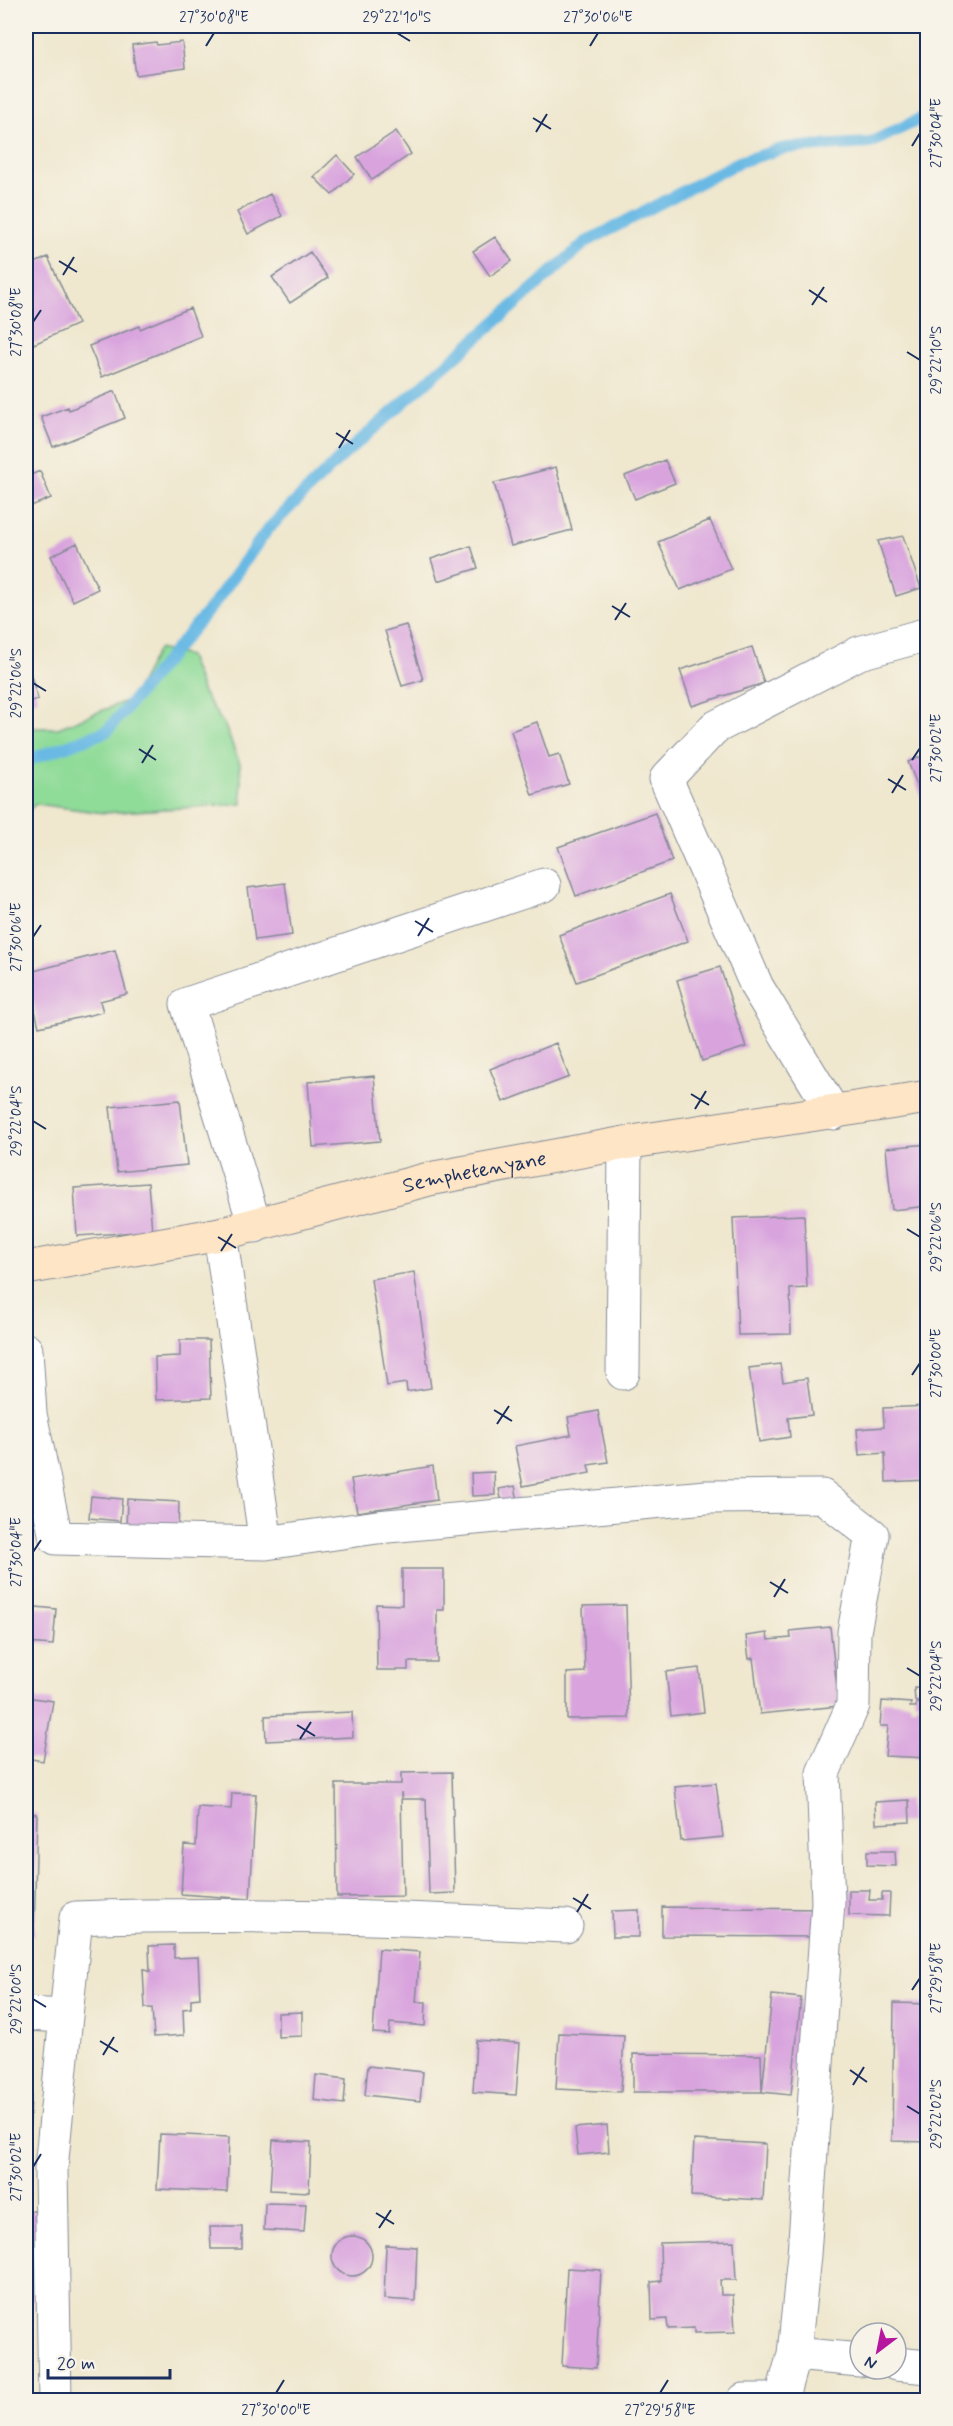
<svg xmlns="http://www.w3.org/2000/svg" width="953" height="2426" font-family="Mynerve,sans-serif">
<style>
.green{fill:#8fdb98;stroke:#55857b;stroke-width:1.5}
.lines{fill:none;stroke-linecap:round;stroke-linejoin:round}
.stream{stroke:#69b9e4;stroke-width:12}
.building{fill:#d9a4de}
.minor-casing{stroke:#858b96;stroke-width:35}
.secondary-casing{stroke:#858b96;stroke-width:35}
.minor{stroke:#fff;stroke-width:33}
.secondary{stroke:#fde5c5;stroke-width:33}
.ticks{fill:none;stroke:#1b2f5e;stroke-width:2}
.labels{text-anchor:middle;stroke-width:6;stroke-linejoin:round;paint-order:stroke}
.street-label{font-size:21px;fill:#1b2f5e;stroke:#f7f3e8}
.neatline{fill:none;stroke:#1b2f5e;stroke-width:2}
.ticks-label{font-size:15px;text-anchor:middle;fill:#1b2f5e}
</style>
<rect width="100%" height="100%" fill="#f7f3e8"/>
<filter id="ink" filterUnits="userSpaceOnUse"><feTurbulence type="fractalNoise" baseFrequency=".0167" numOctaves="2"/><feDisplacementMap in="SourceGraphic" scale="12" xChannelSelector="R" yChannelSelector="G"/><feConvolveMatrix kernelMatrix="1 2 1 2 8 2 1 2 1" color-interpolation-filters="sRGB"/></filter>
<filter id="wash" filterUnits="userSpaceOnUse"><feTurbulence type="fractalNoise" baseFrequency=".008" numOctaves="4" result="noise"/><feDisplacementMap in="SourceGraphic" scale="24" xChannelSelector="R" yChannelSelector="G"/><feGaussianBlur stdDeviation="1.35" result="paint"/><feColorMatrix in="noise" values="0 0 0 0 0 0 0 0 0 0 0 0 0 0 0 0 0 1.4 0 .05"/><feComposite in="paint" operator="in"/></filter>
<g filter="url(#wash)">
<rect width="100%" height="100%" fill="#efe7ce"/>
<path class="green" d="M158,649l31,7 14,37 22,33 15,38 2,40 -138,9 -68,-9 -10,8v-84h32l73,-29z"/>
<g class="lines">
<path class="stream" d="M26,761l81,-30 106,-126 55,-76 70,-69 248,-218 153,-80 46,-14 85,-5 58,-28"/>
</g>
<g id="blocks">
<path class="building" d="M156,42l1,3 25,-3 3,26 -49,7 -4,-30z
M396,131l15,23 -39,26 -15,-23z
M337,155l17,19 -22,21 -18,-18z
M270,194l12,22 -34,18 -11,-22z
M495,237l17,24 -22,15 -17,-25z
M310,252l18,26 -38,25 -18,-26z
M48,257l30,67 -44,20 -8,-17v-60z
M190,308l11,28 -99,41 -13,-31 50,-20 1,3z
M115,391l10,27 -72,29 -12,-30 27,-10 1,3z
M665,460l10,23 -40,16 -10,-23z
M556,467l16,63 -61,16 -17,-63z
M40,471l11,27 -25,10v-31z
M710,520l21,49 -51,21 -22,-48z
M903,536l18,52 -25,8 -18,-55z
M77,543l21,46 -25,12 -22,-45z
M471,546l7,22 -40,13 -7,-22z
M406,625l17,55 -21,6 -17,-55z
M752,647l12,36 -72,23 -12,-36z
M26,659l12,40 -12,4z
M537,722l12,35 10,-3 10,30 -37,11 -21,-64z
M928,754v56h-1l-19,-48z
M655,813l17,48 -96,35 -18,-49z
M285,883l7,52 -37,5 -7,-52z
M670,894l18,47 -111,41 -18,-47z
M115,950l12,44 -27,7 3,11 -64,15 -13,-54z
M720,967l26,80 -44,14 -25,-81z
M556,1043l13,34 -66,25 -13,-33z
M374,1076l6,65 -67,6 -5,-65z
M180,1100l7,65 -70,7 -7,-65z
M928,1144v62l-36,4 -6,-62z
M148,1183l4,48 -75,5 -3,-48z
M804,1215l3,73 -17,1 1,45 -53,1 -5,-117z
M414,1272l17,116 -24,4 -1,-9 -19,3 -16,-107z
M180,1340h29l2,58 -55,2 -1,-43 25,-1z
M780,1364l3,18 24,-4 5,37 -24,3 2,19 -31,5 -10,-74z
M928,1406v74l-42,2 -1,-29 -26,2 -2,-26 27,-2 -1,-19z
M598,1411l10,51 -20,3 2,8 -67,13 -8,-40 56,-11 -3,-18z
M433,1466l4,34 -80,12 -6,-33z
M494,1472l1,23 -23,1 -1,-23z
M515,1486l3,15 -16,2 -3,-14z
M91,1496l31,3 -2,22 -31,-3z
M127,1499l52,3 -1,30 -52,-2z
M402,1569h42v41h-7v52h-29v8h-31l-1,-66 26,1z
M626,1605l3,113 -62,1v-46l18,-1 -2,-66z
M26,1606l30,3 -3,36 -27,-2z
M830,1627l9,79 -79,8 -7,-56 -4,1 -3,-23 21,-3 1,7 23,-2 -1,-7z
M699,1668l5,44 -33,4 -5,-44z
M914,1688l14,1v12h-13z
M26,1697l27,4 -10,60 -17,-3z
M882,1701l29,2 -1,4h6v-4l12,1v54l-43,-2 3,-30h-8z
M352,1712l1,25 -87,4 -1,-25z
M452,1772l3,121 -26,1 -3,-95h-24l-1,-7 2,104 -66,1 -1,-113h65v-11z
M716,1783l7,54 -42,4 -6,-54z
M232,1793l24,1 -6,105 -69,-5 3,-49 12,1 2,-39 33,2z
M909,1800l1,22 -34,2 -1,-22z
M26,1813l11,1 -3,121h-8z
M867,1851h28l1,15 -29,-1z
M849,1890h21l-1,10h13v-7h8l-1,23 -40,-1z
M662,1907l157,2 -1,28 -156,-1z
M639,1910v27h-26l-1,-26z
M174,1945v13l24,-1 2,41 -9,1v9l-8,1 1,26 -30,2 -2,-29h-7l-2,-39 7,3 -1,-26z
M379,1949l41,3 -4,50h10l-1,24 -35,-3 -1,11 -16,-1z
M772,1995l29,3 -10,97 -29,-3z
M894,2003l34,1v138l-36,-1z
M302,2012v24l-24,1v-24z
M559,2033l65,3 -3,56 -65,-3z
M476,2040l44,3 -4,52 -43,-3z
M26,2050l7,1 -5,116h-2z
M633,2054l128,1 1,37h-129z
M368,2066l55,6 -3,29 -55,-6z
M316,2075l30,4 -2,25 -30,-4z
M607,2125l2,27 -31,3 -3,-27z
M160,2134l69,3 -2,55 -70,-3z
M273,2140l38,2 -2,50 -39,-2z
M694,2140l72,4 -3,56 -72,-4z
M265,2203l41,1 -2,28 -40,-2z
M26,2210l14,2 -9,107 -5,-1z
M210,2227h32v22h-31z
M332 2256a20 20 0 1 1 40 0a20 20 0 1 1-40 0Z
M734,2241l2,39h-16l1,15h12l2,37 -41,1v-5l-26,1 -1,-10 -15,1 -1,-38 10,-1 -1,-38z
M386,2245l31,2 -2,54 -31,-2z
M567,2268l34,2 -5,98 -34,-2z"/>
</g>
</g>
<g filter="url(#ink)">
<use href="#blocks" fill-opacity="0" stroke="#858b96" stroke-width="1.5"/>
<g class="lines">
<g class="minor-casing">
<path id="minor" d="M834,1113l-77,-126 -91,-208 48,-51 145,-75 69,-19
M255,1226l-68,-222 357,-119
M220,1234l46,309
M26,1350l4,64 26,124 210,5 111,-16 329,-30 116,-1 50,39 -18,97 -1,73 -30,68 5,129 -24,353 -10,99 66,6
M623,1373l2,-230
M26,2014l40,2 10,-98c164,-6 326,0 490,8
M896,2364l32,3
M55,2400l-4,-231 15,-153
M744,2400h37
M781,2400l13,-46"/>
</g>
<g class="secondary-casing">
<g id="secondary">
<path id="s1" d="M26,1268l194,-34 209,-55 196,-36 303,-46"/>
</g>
</g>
<use href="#minor" class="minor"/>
<use href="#secondary" class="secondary"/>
</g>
</g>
<path class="ticks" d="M397,33l13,8M206,46l8,-13M590,46l8,-13M533,118l18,11M536,132l11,-18M912,146l8,-13M59,261l18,11M63,275l11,-18M809,290l18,12M812,305l12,-18M33,322l8,-12M907,352l13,8M336,433l17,11M339,448l11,-18M612,606l18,11M615,620l11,-17M33,683l13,8M139,749l17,11M912,760l8,-12M142,763l11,-18M888,779l18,11M892,793l11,-18M415,921l18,11M418,936l11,-18M33,937l8,-12M691,1094l18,11M695,1109l11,-18M33,1121l13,8M907,1229l13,8M218,1237l18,11M221,1251l11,-17M912,1375l8,-12M494,1410l18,11M497,1424l12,-18M33,1552l8,-12M770,1582l18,11M774,1597l11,-18M907,1668l13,8M297,1725l18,11M300,1739l11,-17M573,1898l18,11M577,1912l11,-18M912,1990l8,-12M33,1999l13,8M100,2041l18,11M103,2055l11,-18M850,2070l17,12M853,2085l11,-18M907,2106l13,8M33,2167l8,-13M376,2213l18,11M379,2228l12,-18M276,2393l8,-13M660,2393l8,-13"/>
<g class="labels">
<g class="street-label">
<text dy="7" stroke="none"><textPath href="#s1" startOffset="459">Semphetenyane</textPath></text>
</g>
</g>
<rect width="953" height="2426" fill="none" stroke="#f7f3e8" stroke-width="66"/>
<g transform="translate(878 2351) rotate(212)"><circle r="28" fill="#f7f3e8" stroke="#9fa5b1" stroke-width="1.5"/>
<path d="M0-4.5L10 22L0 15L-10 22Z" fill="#b5179e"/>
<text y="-9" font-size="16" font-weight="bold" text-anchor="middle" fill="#1b2f5e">N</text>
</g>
<path d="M48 2369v9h122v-9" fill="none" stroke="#1b2f5e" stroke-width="3"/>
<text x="57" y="2369" font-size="18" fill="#1b2f5e" stroke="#f7f3e8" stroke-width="4.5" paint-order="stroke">20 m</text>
<rect x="33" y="33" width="887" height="2360" class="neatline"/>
<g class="ticks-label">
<text x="214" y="22">27°30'08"E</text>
<text x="397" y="22">29°22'10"S</text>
<text x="598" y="22">27°30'06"E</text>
<text transform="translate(936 133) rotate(-90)" y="5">27°30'04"E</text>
<text transform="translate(16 322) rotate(-90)" y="5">27°30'08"E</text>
<text transform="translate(936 360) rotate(-90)" y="5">29°22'10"S</text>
<text transform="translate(16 683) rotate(-90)" y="5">29°22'06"S</text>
<text transform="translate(936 748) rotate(-90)" y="5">27°30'02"E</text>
<text transform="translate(16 937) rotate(-90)" y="5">27°30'06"E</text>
<text transform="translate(16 1121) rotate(-90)" y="5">29°22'04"S</text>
<text transform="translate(936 1237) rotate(-90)" y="5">29°22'06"S</text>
<text transform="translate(936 1363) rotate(-90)" y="5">27°30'00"E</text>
<text transform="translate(16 1552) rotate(-90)" y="5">27°30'04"E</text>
<text transform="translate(936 1676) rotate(-90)" y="5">29°22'04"S</text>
<text transform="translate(936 1978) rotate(-90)" y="5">27°29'58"E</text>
<text transform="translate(16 1999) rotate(-90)" y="5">29°22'00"S</text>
<text transform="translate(936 2114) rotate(-90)" y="5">29°22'02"S</text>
<text transform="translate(16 2167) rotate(-90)" y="5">27°30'02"E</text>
<text x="276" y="2415">27°30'00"E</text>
<text x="660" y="2415">27°29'58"E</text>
</g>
</svg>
